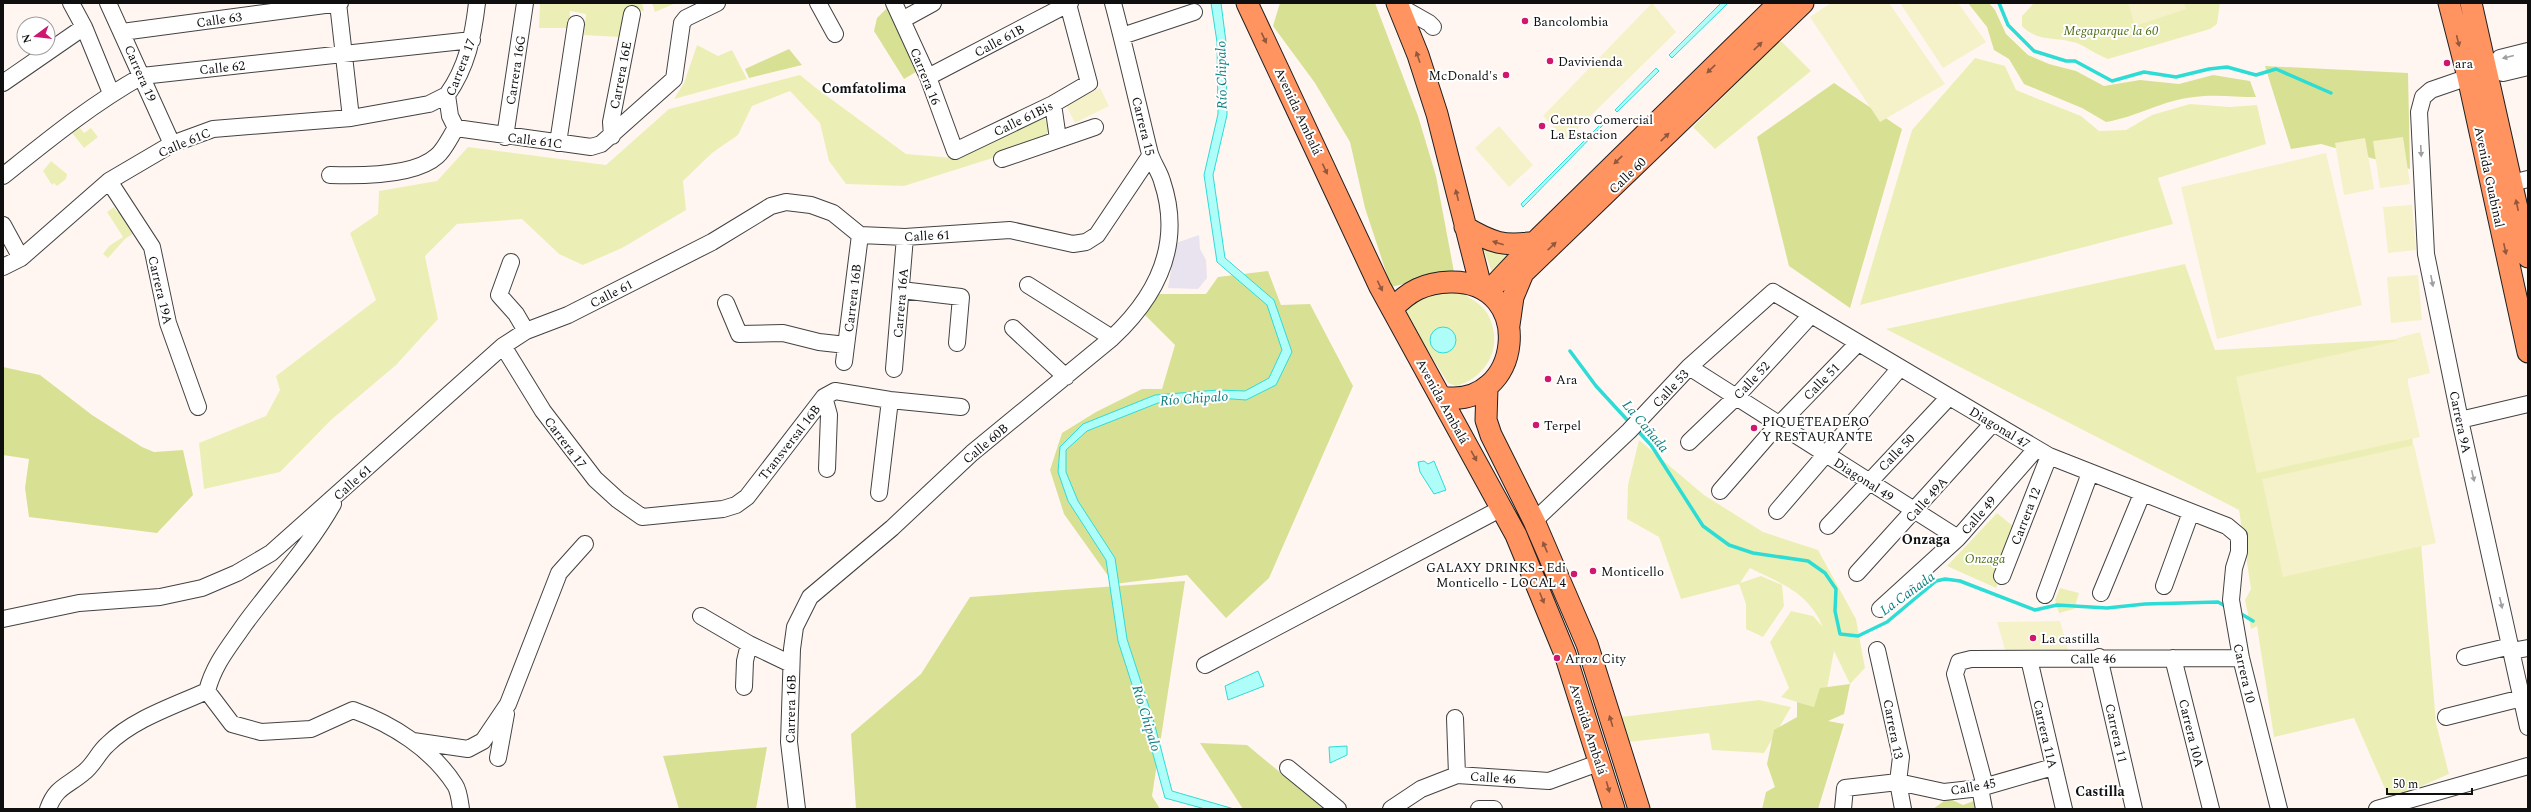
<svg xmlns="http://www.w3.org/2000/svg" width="2531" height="812" font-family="Spectral,serif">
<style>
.industrial{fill:#e8e3ee}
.green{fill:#ecefb5}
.forest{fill:#d8e193}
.pitch{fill:#f5f1c8}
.water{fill:#affdf8;stroke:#2edcd6}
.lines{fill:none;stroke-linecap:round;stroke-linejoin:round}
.stream{stroke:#2edcd6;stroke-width:3.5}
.minor-casing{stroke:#424242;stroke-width:18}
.major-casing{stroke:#202020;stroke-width:23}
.minor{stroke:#fff;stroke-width:16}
.major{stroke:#ff9461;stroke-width:21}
.oneway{fill:#93583c}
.oneway2{fill:#9f9f9f}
.poi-dot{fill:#cf1770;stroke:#fff;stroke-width:1.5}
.labels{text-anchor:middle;stroke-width:4;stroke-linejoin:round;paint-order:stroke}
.street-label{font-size:13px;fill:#0f0f0f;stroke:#fff}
.poi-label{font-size:13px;fill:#0f0f0f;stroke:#fff;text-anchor:start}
.park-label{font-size:13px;font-style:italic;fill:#4f6f17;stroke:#fff}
.water-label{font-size:14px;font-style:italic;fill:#0b8080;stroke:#fff}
.neighbourhood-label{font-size:14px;font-weight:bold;fill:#0f0f0f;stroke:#fff}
</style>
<rect width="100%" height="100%" fill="#fff6f1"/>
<path class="industrial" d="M1199,235l1,14 6,11 1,18 -9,11 -30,-1 8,-45z"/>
<path class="green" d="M540,3h102l2,8 -20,-2 -5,28 -35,-2 2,-21 -16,-3 -1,17h-30z
M652,3h24l-21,9z
M2034,3h186l-3,21 -7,5 -102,30c-11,-4 -20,-11 -31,-16 -20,-7 -39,0 -55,-17v-10z
M1780,40l31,31 -96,78 -22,-22z
M697,45l21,11 14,-6 15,29 -73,20 10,-16z
M1975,58l30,8 11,24 65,26 18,15 27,-1 26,-15 38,-11 40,3 27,-2 9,39 -108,34 15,46 -313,81 52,-175z
M800,75l16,13 90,66 48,4 89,-44 6,16 -9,13 -136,43 -58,-2 -17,-23 -9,-38 -30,-32 -38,15 -14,29 -26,18 -29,28 3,29 -64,38 -39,17 -24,-11 -37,-35 -65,5 -32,32 13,63 -42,46 -65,55 -51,52 -76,17 -5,-46 67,-27 14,-26 -4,-14 100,-76 -26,-67 28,-19 1,-23 58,-10 31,-34 138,18 63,-56z
M76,123l8,10 7,-5 7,9 -14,11 -15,-19z
M51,161l16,13 -1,5 -9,7 -3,-3 -2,2 -9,-14z
M114,207l3,5 3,-2 14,23 -9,6 -17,19 -5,-4 6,-8 14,-9 -16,-25z
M1482,245l33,9 -22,21z
M2185,264l30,86 189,-11 32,384 13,51 -59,26 -36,-82 -80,19 -17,-111 -6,3 -6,-29 6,-11 -12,-79 -353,-181z
M1458,291c10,6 23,12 29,22 18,31 1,64 -31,73l-8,-3 -42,-67v-8l12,-12z
M1639,440l65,55 59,37 55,18 38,69 9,49 -15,16 -16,-33 -11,59 -42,-13 8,-9 -19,-46 21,-31 22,5 10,11c-15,-35 -41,-43 -73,-59l-10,15 21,-7 21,9 2,21 -21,31 -17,-8v-25l-7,-20 -58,15 -22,-62 -32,-18 1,-34z
M1997,513l22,18 -23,57 -49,-22z
M2060,588l19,5 -5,16 -15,4 -4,-13z
M1759,700l32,7 -27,46 -52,-3 -3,-17 -81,9 -7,-25z"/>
<path class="forest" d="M1280,3h95l43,113 18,60 18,96 -63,15 -26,-79 -15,-66 -35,-59 -42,-57z
M1968,3h21l6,7 11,24 22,21 21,9 27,7 28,15 36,-6 39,4 34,-9 37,6 6,16c-20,0 -42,-3 -62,0 -31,3 -57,20 -88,25l-24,-14 -58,-24 -15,-25 -15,-9 -7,-23z
M888,7l28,65 -12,7 -30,-48 3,-13z
M789,49l13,16 -53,13 -4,-9z
M2265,66l143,7 2,96 -89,-25 -30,5z
M1834,83l68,46 -52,179 -61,-42 -32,-129z
M1268,271l13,34 29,-1 43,82 -84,192 -43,40 -39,-43 -73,9 -50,-70 -14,-44 12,-37 34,-21 46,-23h20l13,-44 -31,-31 15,-20h47l12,-17z
M3,367l37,8 52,40 50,32 12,5 29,-2 10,45 -36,38 -128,-16 -4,-29 4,-29 -26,-4z
M1185,581l-33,215 8,13h-304l-5,-75 70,-60 49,-77z
M1850,684l-6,30 -16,7 16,3 -26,85h-56l4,-17 9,-5 -8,-23 7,-34 23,-13v-15l17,5 6,-19z
M1200,743l47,2 77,64h-81z
M767,747l-11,62h-77l-16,-53z
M1948,798l15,7 11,-4 2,8h-43z"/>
<path class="pitch" d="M1652,3l24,29 -110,108 -23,-24z
M1831,3h58l56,81 -65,38 -70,-105z
M1900,3h58l28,39 -43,26z
M2128,3h56l2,6 -51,17z
M1100,88l9,18 -34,17 -9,-18z
M1499,126l34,39 -24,22 -34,-39z
M2403,137l7,47 -30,4 -7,-47z
M2365,138l9,51 -30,6 -9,-52z
M2326,153l36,152 -145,34 -36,-152z
M2412,205l4,45 -28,3 -5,-46z
M2418,275l4,45 -31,3 -4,-46z
M2420,332l10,41 -23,6 13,58 -163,36 -21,-96 161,-36v-3z
M2414,445l22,98 -153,34 -21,-98z
M2060,621l9,33 -63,-1 -9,-31z"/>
<path class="water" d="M1211,3h10l5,39 1,73 -14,60 12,83 49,42 18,52 -16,33 -30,15 -27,-2 -61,5 -71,28 -21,19v22l12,29 37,57 12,81 27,83 18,69 62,18h-29l-40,-11 -20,-73 -27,-84 -12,-81 -38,-59 -10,-29 2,-25 23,-23 72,-29 63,-5 27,1 24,-13 13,-28 -15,-45 -50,-43 -13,-87 14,-61 -1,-72z
M1721,3h7l-56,55 -3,-3z
M1656,68l3,3 -42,41 -2,-2z
M1601,124l2,1 -80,82 -2,-3z
M1430 340a13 13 0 1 1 26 0a13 13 0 1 1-26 0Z
M1424,461l4,3 6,-3 12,29 -12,4 -14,-22 -2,-10z
M1258,671l6,15 -36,14 -3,-14z
M1347,746v9l-17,8 -1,-16z"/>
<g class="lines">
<path class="stream" d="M1999,3l9,22 26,26 32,10h9l37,20 32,-9 32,5 33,-8 18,-2 29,8 20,-6 55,24
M1570,351l26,35 34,37
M1636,429l15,16 52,81 26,19 24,8 55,8 17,12 11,16 -1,22 5,23 18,2 29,-14 49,-41 9,-2 15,2 75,29 22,-5 50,3 38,-4 73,-2 9,5
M2238,612l15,9"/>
<g class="minor-casing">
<path id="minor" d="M71,3l13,24 27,66
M108,3l64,141
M338,3l13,115
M818,3l17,31
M894,3l34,74 27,74 98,-47 36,-21 -21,-79
M1399,6l30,17 4,4
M902,20l31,-17
M122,32l218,-29
M1122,36l72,-24
M2528,51l-28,7 -8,11 -61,21 -8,7 -4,15 7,142 34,166 68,307
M2492,69l11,4 25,-6
M928,77l142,-74
M3,83l81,-56
M1053,104l5,35
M456,128l135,19 10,-3 73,-65 8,-56 4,-5 31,-15
M456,128l-6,-12 -3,-21c20,-28 26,-58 30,-92
M612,136l-1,-14 21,-108
M505,137l20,-134
M558,143l18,-119
M1002,159l93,-32
M330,175c29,1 85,1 107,-19 8,-7 13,-19 19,-28
M3,176c45,-36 89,-72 139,-100l330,-36
M109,181l43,66 16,76 30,84
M2512,183l16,-4
M3,225l18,33
M511,262l-12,33 17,19 10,17
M3,267l18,-9 88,-77 63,-37 41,-15 138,-11 78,-14 18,-9
M1028,285l84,53
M901,290l60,7 -4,46
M726,303l13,31 44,-1 36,9 27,3
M1013,328l53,49
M503,346l40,65 52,68 23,21 24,17 81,-8 13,-4 11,-8 77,-100 11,-6 55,9 71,7
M844,362l16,-127
M1689,367l269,171
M894,369l11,-132
M824,397l5,18 -2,54
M2460,420l68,-16
M1689,442l47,-45 75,-82
M1720,491l47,-54 91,-94
M879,493l11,-93
M1777,511l123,-143
M1534,521l95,-90 60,-64 84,-75 276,164 178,70 12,10v16l-5,16 -3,32 10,58 38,151
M1828,526l121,-129
M1857,573l136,-150
M2002,576l47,-120
M2164,586l27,-74
M2101,593l41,-99
M2045,595l45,-122
M1880,609l78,-71 78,-89
M701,616l48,28 42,20
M3,619l76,-16 81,-6 42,-9 35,-15 34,-20 232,-207 23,-15 42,-16 144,-73 59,-36 15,-4 25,3 22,8 27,22 45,2 105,-7 63,14 13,-2 11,-7 53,-79
M1877,650l24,107 -3,25 5,27
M2512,651l16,-3
M2099,657l35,152
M2465,657l46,-11
M2173,658l38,151
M2029,659l35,150
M1205,665l297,-157
M744,687l1,-26 4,-17
M207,691c7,-27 22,-44 37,-66 30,-41 64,-77 89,-121
M2446,717l76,-19
M1455,718l2,57
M413,741l55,8 15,-8 25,-37 51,-131 26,-29
M498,758l8,-44
M1288,768l50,41
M1985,786l-30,-112 4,-12 12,-3 270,-1
M1980,788l4,21
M48,809c8,-22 18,-22 35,-36 10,-7 15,-20 24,-28 26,-26 67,-39 100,-54l25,33 29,8 50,-3 42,-19c39,14 79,39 102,75 4,6 5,17 6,24
M797,809l-8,-67 3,-93 3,-22 15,-30 82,-69 80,-75 140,-115c46,-43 71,-95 50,-157 -3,-11 -11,-20 -13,-31 -12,-49 -23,-98 -36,-147
M1391,809l30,-20 36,-14 92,6 52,-19
M1479,809h15
M1843,809l2,-21 53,-6 46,10 36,-4 73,-21
M2377,809l151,-43"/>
</g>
<g class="major-casing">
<path id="major" d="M1247,3l133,284 136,248 49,119 49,155
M1397,3l21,52 19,59 44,173
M2449,3l19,74 60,275
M2471,3l57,254
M1465,227c27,16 39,20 70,15
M1489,291l46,-49 244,-239
M1392,309c17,-18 32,-26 58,-27 88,-2 72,129 -8,115
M1509,325l4,-28 10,-24 280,-270
M1487,388l-1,32 5,15 43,86 53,123 52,165"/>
</g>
<use href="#minor" class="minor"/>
<use href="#major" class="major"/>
</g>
<defs><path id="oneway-solid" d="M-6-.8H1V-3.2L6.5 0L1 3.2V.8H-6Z"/></defs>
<g class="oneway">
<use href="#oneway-solid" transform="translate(1264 38) rotate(65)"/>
<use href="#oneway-solid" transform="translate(2458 41) rotate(76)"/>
<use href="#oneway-solid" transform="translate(1758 46) rotate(-44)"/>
<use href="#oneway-solid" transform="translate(1418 57) rotate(-109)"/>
<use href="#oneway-solid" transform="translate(1711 69) rotate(136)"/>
<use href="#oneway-solid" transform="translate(1665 137) rotate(-44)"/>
<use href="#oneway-solid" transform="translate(1618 160) rotate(136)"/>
<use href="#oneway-solid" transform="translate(1325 169) rotate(65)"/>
<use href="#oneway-solid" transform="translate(1457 195) rotate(-104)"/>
<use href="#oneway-solid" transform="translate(2517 205) rotate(-102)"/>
<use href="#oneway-solid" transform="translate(1498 243) rotate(-163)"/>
<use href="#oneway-solid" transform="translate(1552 246) rotate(-43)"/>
<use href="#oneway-solid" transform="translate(2505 249) rotate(78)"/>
<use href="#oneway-solid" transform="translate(1380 286) rotate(64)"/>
<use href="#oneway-solid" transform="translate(1474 456) rotate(61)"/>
<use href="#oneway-solid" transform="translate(1545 547) rotate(-113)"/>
<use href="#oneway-solid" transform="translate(1542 598) rotate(68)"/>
<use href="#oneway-solid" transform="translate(1611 721) rotate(-107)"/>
<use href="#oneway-solid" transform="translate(1608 787) rotate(74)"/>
</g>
<g class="oneway2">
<use href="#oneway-solid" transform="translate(2508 57) rotate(166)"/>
<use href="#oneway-solid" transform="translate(2421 151) rotate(87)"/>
<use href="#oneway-solid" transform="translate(2432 281) rotate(79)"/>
<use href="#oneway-solid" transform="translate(2473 476) rotate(77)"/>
<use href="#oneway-solid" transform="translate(2501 603) rotate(77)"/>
</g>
<g class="poi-dot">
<circle cx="1525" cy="21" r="4"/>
<circle cx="1550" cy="61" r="4"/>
<circle cx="2447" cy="63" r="4"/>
<circle cx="1506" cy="75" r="4"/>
<circle cx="1542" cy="126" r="4"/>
<circle cx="1548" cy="379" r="4"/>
<circle cx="1536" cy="425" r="4"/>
<circle cx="1754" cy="428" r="4"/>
<circle cx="1593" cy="571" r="4"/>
<circle cx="1574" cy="574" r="4"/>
<circle cx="2033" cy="638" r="4"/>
<circle cx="1557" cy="658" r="4"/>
</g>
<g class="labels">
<g class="street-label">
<text transform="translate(219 19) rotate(-8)" y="5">Calle 63</text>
<text transform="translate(999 40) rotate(-28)" y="5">Calle 61B</text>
<text transform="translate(222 67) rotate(-6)" y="5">Calle 62</text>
<text transform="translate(460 67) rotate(-69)" y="5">Carrera 17</text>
<text transform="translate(515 70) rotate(-81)" y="5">Carrera 16G</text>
<text transform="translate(141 73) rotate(66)" y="5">Carrera 19</text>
<text transform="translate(620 75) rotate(-79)" y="5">Carrera 16E</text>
<text transform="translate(926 76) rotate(68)" y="5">Carrera 16</text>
<text transform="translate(1299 111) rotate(65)" y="5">Avenida Ambalá</text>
<text transform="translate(1023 118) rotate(-26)" y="5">Calle 61Bis</text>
<text transform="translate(1144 126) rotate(76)" y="5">Carrera 15</text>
<text transform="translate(535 140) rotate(7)" y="5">Calle 61C</text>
<text transform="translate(184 142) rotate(-23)" y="5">Calle 61C</text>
<text transform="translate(1627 175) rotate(-44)" y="5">Calle 60</text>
<text transform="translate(2490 177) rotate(78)" y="5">Avenida Guabinal</text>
<text transform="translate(927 235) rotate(-3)" y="5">Calle 61</text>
<text transform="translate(161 290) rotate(77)" y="5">Carrera 19A</text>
<text transform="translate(611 293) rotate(-27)" y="5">Calle 61</text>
<text transform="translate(852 298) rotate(-83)" y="5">Carrera 16B</text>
<text transform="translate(900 303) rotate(-85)" y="5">Carrera 16A</text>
<text transform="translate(1751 380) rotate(-47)" y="5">Calle 52</text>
<text transform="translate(1821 381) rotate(-46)" y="5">Calle 51</text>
<text transform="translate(1670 388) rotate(-47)" y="5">Calle 53</text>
<text transform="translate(1443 401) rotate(61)" y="5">Avenida Ambalá</text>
<text transform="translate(2461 422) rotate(78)" y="5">Carrera 9A</text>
<text transform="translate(2000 427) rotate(31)" y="5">Diagonal 47</text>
<text transform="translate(566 442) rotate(53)" y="5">Carrera 17</text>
<text transform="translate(789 442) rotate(-52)" y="5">Transversal 16B</text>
<text transform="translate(985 443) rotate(-40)" y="5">Calle 60B</text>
<text transform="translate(1896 452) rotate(-46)" y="5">Calle 50</text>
<text transform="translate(1864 479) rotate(33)" y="5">Diagonal 49</text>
<text transform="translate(352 482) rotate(-42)" y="5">Calle 61</text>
<text transform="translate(1926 499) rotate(-48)" y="5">Calle 49A</text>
<text transform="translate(1978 515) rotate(-49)" y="5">Calle 49</text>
<text transform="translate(2025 516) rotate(-69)" y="5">Carrera 12</text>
<text transform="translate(2093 658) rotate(-1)" y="5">Calle 46</text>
<text transform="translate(2245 673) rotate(77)" y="5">Carrera 10</text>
<text transform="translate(790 709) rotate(-89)" y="5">Carrera 16B</text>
<text transform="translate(1589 729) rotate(72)" y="5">Avenida Ambalá</text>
<text transform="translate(1894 729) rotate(79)" y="5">Carrera 13</text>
<text transform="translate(2117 733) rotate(77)" y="5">Carrera 11</text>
<text transform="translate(2192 733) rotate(76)" y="5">Carrera 10A</text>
<text transform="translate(2046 734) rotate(77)" y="5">Carrera 11A</text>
<text transform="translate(1493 777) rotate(4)" y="5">Calle 46</text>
<text transform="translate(1973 786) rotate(-10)" y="5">Calle 45</text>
</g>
<g class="poi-label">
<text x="1533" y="26">Bancolombia</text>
<text x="1558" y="66">Davivienda</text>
<text x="2455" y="68">ara</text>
<text x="1498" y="80" text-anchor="end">McDonald's</text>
<text x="1550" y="124">Centro Comercial<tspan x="1550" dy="15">La Estacion</tspan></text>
<text x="1556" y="384">Ara</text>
<text x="1762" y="426">PIQUETEADERO<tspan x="1762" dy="15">Y RESTAURANTE</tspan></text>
<text x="1544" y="430">Terpel</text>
<text x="1566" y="572" text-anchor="end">GALAXY DRINKS - Edi<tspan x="1566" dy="15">Monticello - LOCAL 4</tspan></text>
<text x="1601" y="576">Monticello</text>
<text x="2041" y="643">La castilla</text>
<text x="1565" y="663">Arroz City</text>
</g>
<g class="park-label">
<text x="2111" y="35">Megaparque la 60</text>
<text x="1985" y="563">Onzaga</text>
</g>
<g class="water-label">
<text transform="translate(1221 75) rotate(-91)" y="5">Río Chipalo</text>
<text transform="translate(1194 398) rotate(-4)" y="5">Río Chipalo</text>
<text transform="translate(1646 426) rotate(50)" y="5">La Cañada</text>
<text transform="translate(1907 593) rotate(-36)" y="5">La Cañada</text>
<text transform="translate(1147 718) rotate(73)" y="5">Río Chipalo</text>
</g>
<g class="neighbourhood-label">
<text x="864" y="93">Comfatolima</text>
<text x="1926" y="544">Onzaga</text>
<text x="2100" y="796">Castilla</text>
</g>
</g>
<rect width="2531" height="812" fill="none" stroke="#0f0f0f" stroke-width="8"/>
<g transform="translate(36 36) rotate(255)"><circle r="19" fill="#ffffff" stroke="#9f9f9f"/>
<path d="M0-3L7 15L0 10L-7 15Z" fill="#cf1770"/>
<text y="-6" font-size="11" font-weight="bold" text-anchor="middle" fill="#0f0f0f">N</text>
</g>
<path d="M2387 788v6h85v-6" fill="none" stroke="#0f0f0f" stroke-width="2"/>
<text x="2393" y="788" font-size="12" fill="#0f0f0f" stroke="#ffffff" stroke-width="3" paint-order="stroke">50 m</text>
</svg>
